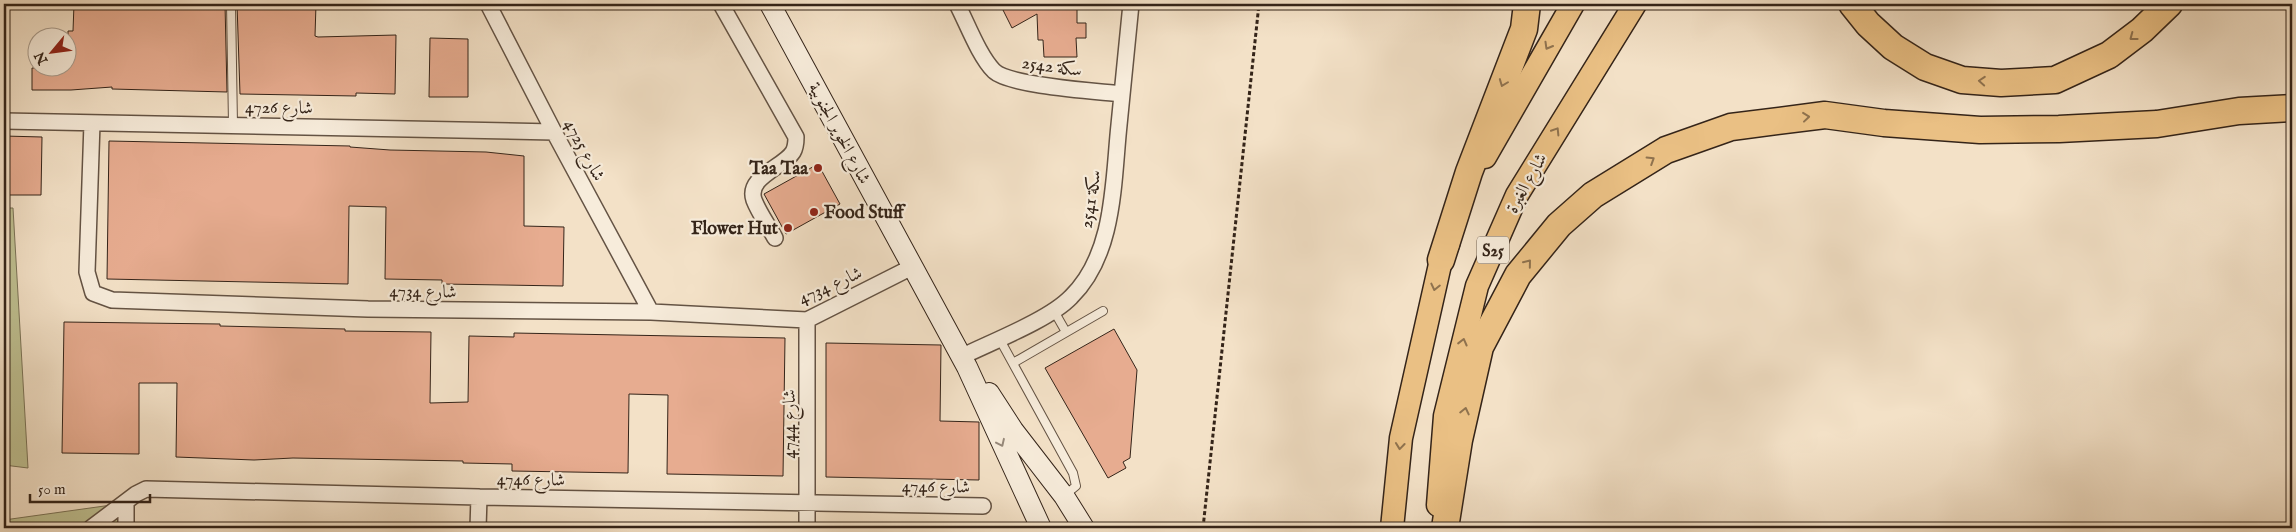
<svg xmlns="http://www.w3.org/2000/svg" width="2296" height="532" font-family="'IM FELL English',Amiri,serif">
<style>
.green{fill:#bfc192;stroke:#7a7256}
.building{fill:#e7ac90;stroke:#342419}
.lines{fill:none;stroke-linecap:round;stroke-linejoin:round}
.lane-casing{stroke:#645344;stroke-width:10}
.street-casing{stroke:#645344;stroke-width:18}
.secondary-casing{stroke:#342419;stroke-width:22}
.primary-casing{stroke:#342419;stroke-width:25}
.highway-casing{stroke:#342419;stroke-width:29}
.path{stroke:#342419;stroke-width:3;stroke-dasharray:4 2.5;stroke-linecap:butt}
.lane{stroke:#f7ecdb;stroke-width:8}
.street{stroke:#f7ecdb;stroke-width:15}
.secondary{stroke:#f7ecdb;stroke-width:20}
.primary{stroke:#eac084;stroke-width:22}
.highway{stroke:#eac084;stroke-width:26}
.oneway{stroke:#8f724e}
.oneway2{stroke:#96887a}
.poi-dot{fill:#8f2418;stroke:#f7ecdb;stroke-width:2}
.labels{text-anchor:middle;stroke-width:4.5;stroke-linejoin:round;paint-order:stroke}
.shield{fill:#f7ecdb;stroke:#6e6053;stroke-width:1}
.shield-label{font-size:16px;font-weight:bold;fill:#342419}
.street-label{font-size:18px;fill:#342419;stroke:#f7ecdb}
.poi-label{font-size:18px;font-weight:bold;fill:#342419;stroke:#f7ecdb;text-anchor:end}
</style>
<rect width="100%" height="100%" fill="#f3e1c7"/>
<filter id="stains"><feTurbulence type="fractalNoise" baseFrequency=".004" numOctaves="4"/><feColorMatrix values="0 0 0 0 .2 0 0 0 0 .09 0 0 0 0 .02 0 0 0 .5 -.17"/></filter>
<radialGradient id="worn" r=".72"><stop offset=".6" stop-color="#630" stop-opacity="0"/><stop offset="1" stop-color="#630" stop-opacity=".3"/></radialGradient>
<path class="green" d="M4,208h9l15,260 -24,-3z
M126,503v25h-122v-8z"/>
<path class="building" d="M74,4h151l2,88 -115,-3v-2l-41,3h-39v-22h36v-37h5z
M237,4h79l-1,32 3,1 78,-2 -1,59 -39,-1v3l-116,-2z
M1000,4h34l-3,3h33l1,-3h12v19h9v15h-10l1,19h-33l-1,-17h-5l-1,-26 -25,14z
M430,38l38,1v58h-39z
M4,136l38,1 -1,58h-37z
M109,141l241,5v1l40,3 96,2 38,4v70l40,1 -1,59 -121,-2v-4l-57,-1 1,-72 -37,-1 -1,78 -241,-5z
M818,164l22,40 -54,30 -22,-40z
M64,322l156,2v2l125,3v2l86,1 -1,71 38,-1 1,-66 45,1v-4l271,5 -2,138 -116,-2 1,-79 -39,-1 -1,79 -116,-2v-7l-49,-1v-2l-170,-3 -39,2 -78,-3 1,-74h-38v71l-77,-1z
M1114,329l23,41 -7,88 -7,4 3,6 -18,10 -63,-110z
M826,343l115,2 -1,76 39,1v58l-153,-3z"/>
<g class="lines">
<g class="lane-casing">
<path id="lane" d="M231,4l2,121
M1054,311l12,21
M999,338l74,135 3,13 -11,9
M1013,363l90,-52"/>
</g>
<g class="street-casing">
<path id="street" d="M488,4l66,128 97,180
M721,4l75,133c0,5 0,10 -3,15 -9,15 -47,25 -39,48 5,13 14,25 21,38
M957,4c10,19 22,52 37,67 16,15 102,20 128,23
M4,121l550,11
M92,123l-5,149 6,21 19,7 256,9 283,3 156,8 105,-53
M961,357c30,-15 88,-37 110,-60 44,-43 42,-115 48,-172 4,-40 8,-81 12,-121
M91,528l45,-34 10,-5 333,8 504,9
M126,528v-25
M478,528l1,-31
M807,528v-208"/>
</g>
<g class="secondary-casing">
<path id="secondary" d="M770,4l197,363 74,161
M989,393l24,37 51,66 20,32"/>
</g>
<g class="primary-casing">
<path id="primary" d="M1485,157l88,-153
M1438,505l7,-89 32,-130 40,-91 118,-191
M1392,528l9,-90 40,-178 7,-16"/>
</g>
<g class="highway-casing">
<path id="highway" d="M1852,4l16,20 25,23 32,20 37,13 39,3 54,-3 54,-25 33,-25 27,-26
M1441,260l28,-88 55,-143 3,-25
M1445,528l14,-88 21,-93 38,-72 41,-50 34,-30 73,-45 65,-23 94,-12 59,8 96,7 79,-1 98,-5 82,-13 53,-3"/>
</g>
<path class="path" d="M1203,528l56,-524"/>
<use href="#lane" class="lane"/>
<use href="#street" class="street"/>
<use href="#secondary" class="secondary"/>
<use href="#primary" class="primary"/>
<use href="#highway" class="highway"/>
</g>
<defs><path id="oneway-chevron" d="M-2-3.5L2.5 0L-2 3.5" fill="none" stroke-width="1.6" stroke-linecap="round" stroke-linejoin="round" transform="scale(1.25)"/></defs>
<g class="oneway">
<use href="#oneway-chevron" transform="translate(2133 37) rotate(143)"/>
<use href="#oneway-chevron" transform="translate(1548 46) rotate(120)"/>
<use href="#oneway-chevron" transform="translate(1982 81) rotate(-176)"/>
<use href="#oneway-chevron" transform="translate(1503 83) rotate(111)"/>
<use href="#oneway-chevron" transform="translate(1806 117) rotate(-6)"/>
<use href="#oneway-chevron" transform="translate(1556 131) rotate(-58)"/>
<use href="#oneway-chevron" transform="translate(1651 160) rotate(-32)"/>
<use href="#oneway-chevron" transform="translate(1528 263) rotate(-51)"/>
<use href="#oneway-chevron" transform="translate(1435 287) rotate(103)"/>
<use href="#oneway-chevron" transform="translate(1463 342) rotate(-76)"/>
<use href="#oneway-chevron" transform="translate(1465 411) rotate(-77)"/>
<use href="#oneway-chevron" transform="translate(1400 446) rotate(96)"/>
</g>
<use class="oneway2" href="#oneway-chevron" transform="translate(1001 443) rotate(65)"/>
<g class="poi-dot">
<circle cx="818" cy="168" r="5"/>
<circle cx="814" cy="212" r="5"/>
<circle cx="788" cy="228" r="5"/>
</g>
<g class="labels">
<rect class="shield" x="1477" y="236.5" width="32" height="27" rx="4"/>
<g class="shield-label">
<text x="1493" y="256">S25</text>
</g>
<g class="street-label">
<text transform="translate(1052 66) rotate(8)" y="6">سكة 2542</text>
<text transform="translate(279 107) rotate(1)" y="6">4726 شارع</text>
<text transform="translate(840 133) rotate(62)" y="6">شارع الخوير الجنوبية</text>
<text transform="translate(585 150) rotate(62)" y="6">4725 شارع</text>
<text transform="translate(1526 183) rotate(-61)" y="6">شارع الغبرة</text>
<text transform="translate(1090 199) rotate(-81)" y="6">سكة 2541</text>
<text transform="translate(830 285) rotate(-24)" y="6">4734 شارع</text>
<text transform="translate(423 291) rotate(1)" y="6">4734 شارع</text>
<text transform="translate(789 424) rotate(-90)" y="6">4744 شارع</text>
<text transform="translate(531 479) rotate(1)" y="6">4746 شارع</text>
<text transform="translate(936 486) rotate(1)" y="6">4746 شارع</text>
</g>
<g class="poi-label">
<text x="808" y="174">Taa Taa</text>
<text x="824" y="218" text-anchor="start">Food Stuff</text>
<text x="778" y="234">Flower Hut</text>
</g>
</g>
<rect width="2296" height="532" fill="none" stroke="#f3e1c7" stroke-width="20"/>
<rect x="5" y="5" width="2286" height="522" fill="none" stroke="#342419" stroke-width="2.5"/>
<rect x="10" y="10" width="2276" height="512" fill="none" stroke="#342419"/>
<g transform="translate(52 52) rotate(241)"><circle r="24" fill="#f7ecdb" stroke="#a99c8d"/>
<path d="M0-4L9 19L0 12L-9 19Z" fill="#8f2418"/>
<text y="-8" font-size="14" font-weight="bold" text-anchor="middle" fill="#342419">N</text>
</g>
<path d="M30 494v8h120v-8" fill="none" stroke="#342419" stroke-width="2.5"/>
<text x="38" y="494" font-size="15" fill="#342419" stroke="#f7ecdb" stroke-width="4" paint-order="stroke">50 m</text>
<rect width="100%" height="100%" filter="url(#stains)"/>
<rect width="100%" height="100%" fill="url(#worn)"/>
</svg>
